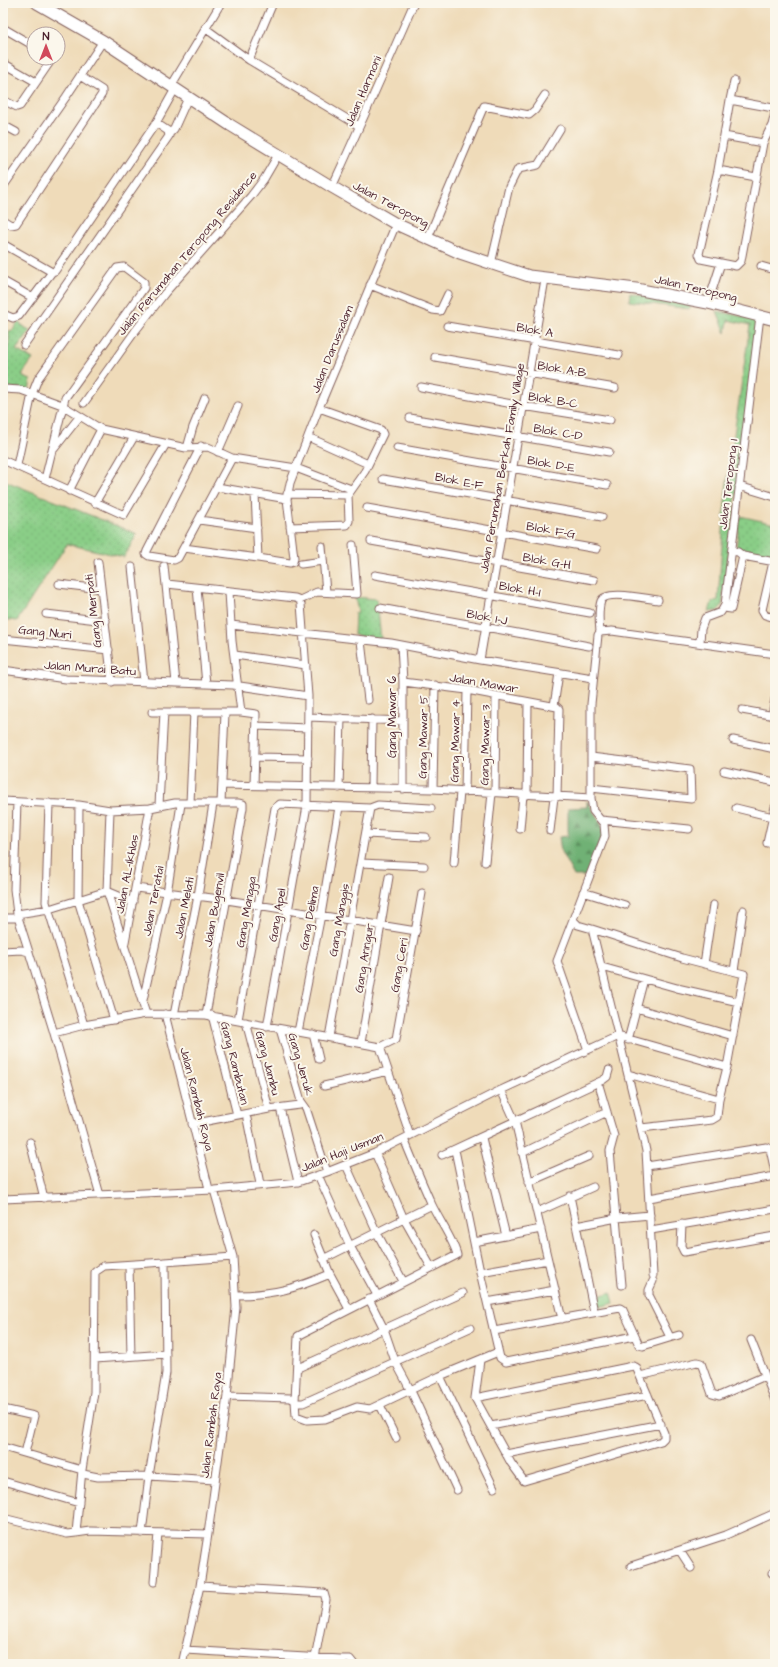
<svg xmlns="http://www.w3.org/2000/svg" width="778" height="1667" font-family="'Architects Daughter',sans-serif">
<style>
.grass{fill:url(#grass-dots);stroke:#6a7659}
.forest{fill:url(#forest-firs);stroke:#5c6850}
.pitch{fill:#8ace87;stroke:#6a7659}
.lines{fill:none;stroke-linecap:round;stroke-linejoin:round}
.street-casing{stroke:#84615d;stroke-width:9}
.primary-casing{stroke:#84615d;stroke-width:13}
.street{stroke:#fff;stroke-width:7}
.primary{stroke:#fff;stroke-width:11}
.labels{text-anchor:middle;stroke-width:4;stroke-linejoin:round;paint-order:stroke}
.street-label{font-size:12px;fill:#4a1f2b;stroke:#fbf7ec}
</style>
<defs>
<pattern id="grass-dots" width="8" height="8" patternUnits="userSpaceOnUse"><rect width="8" height="8" fill="#8ace87"/><path d="M2 2h.1M6 6h.1" fill="none" stroke="#79b075" stroke-width="1.8" stroke-linecap="round"/></pattern>
<pattern id="forest-firs" width="22" height="20" patternUnits="userSpaceOnUse"><rect width="22" height="20" fill="#6fb174"/><path d="M5 1l3.5 6h-7zM16 11l3.5 6h-7z" fill="#5d8f5f"/></pattern>
</defs>
<rect width="100%" height="100%" fill="#fbf7ec"/>
<filter id="ink" filterUnits="userSpaceOnUse"><feTurbulence type="fractalNoise" baseFrequency=".025" numOctaves="2"/><feDisplacementMap in="SourceGraphic" scale="8" xChannelSelector="R" yChannelSelector="G"/><feConvolveMatrix kernelMatrix="1 2 1 2 8 2 1 2 1" color-interpolation-filters="sRGB"/></filter>
<filter id="wash" filterUnits="userSpaceOnUse"><feTurbulence type="fractalNoise" baseFrequency=".012" numOctaves="4" result="noise"/><feDisplacementMap in="SourceGraphic" scale="16" xChannelSelector="R" yChannelSelector="G"/><feGaussianBlur stdDeviation="0.9" result="paint"/><feColorMatrix in="noise" values="0 0 0 0 0 0 0 0 0 0 0 0 0 0 0 0 0 1.4 0 .05"/><feComposite in="paint" operator="in"/></filter>
<g filter="url(#wash)">
<rect width="100%" height="100%" fill="#efdbb9"/>
<path class="grass" d="M630,293l61,12 -1,4 -61,-8z
M717,311l41,9 -36,286 -5,5 -8,1 3,-10 6,-2 8,-110 24,-165 -22,-5 -2,13z
M18,322l12,9 -14,19 17,9 -10,14v4l8,3 -2,10 -26,-3v-20l6,-24v-12l4,-1z
M3,480l134,54 -13,23 -57,-13 -50,77 -14,-2z
M740,516l35,8 -3,34 -36,-8z
M355,597l22,2 4,41 -27,-5 1,-22h3z"/>
<path class="forest" d="M587,801l15,24 1,10 -17,41h-12l-13,-24 -2,-15 9,-1v-28l19,-1z"/>
<path class="pitch" d="M611,1292l3,11 -15,4 -3,-10z"/>
</g>
<g filter="url(#ink)">
<g class="lines">
<g class="street-casing">
<path id="street" d="M3,28l31,18
M205,28l44,32 24,-57
M249,60l110,66
M3,63l33,19
M171,86l50,-83
M3,100l14,7 3,-1 30,-44v-4
M730,100l4,-19
M3,125l13,7
M170,133l4,-4 14,-31
M724,136l39,7
M718,170l38,7
M3,187l63,-90 37,-56
M332,187c28,-61 55,-122 82,-184
M3,220l8,5 5,-1 86,-130v-4l-22,-14
M428,238l56,-132 45,9 6,-5 10,-15
M3,244l49,28
M721,263l-20,-4 -2,-5 19,-84 12,-70 43,8 2,5
M491,264l18,-77 9,-18 20,-4 22,-36
M761,266l14,4
M3,281l30,17
M370,285l63,25 7,1 8,-17
M708,303l13,-40 15,3 5,-5 22,-118 9,-18 3,-12
M3,314l10,4 6,-2 33,-44 3,-1 101,-148 19,-34
M447,326l172,29
M24,345l145,-209 -1,-5 -12,-8
M435,357l180,31
M421,387l102,19 87,14
M3,389l18,1 41,15 39,24 85,19 22,-1 24,11 64,10 55,21
M84,403l52,-73 29,-37 86,-97 13,-17 14,-24
M410,418l199,34
M308,437l60,27
M201,446l-54,105 -1,3 3,2 25,4 4,-2 54,-100
M187,448l6,-21 12,-29
M397,448l210,37
M54,449l26,-33
M218,452l20,-46
M3,460l121,55 42,-71
M17,465l15,-71 6,-15 79,-111 7,-1 20,15v6l-79,110 -20,81
M383,479l219,38
M739,486l36,11
M217,487l70,12 3,-16 29,-75 77,-184
M69,491l32,-62
M287,494l61,1 17,-24 18,-37 -2,-4 -62,-22
M95,503l39,-66
M367,508l230,41
M199,520l58,8
M290,527l57,-2 2,-4 -1,-26
M371,541l223,39
M322,546l4,46
M184,548l74,10 -3,-64
M732,551l6,1 5,4 32,6
M258,558l32,5 3,-1 1,-4 -7,-59
M98,562l14,120
M773,562l-11,48 3,5 10,3
M301,564l22,-3
M164,566l12,117
M132,567l12,115
M375,575l215,38
M59,584l42,5
M167,584l128,14 5,2 1,4 7,92 -1,110 -40,221
M197,588l9,96
M229,592l3,49 9,71
M300,600l17,-8 40,2 -4,-49
M380,608l209,38
M724,608l7,1 12,-53
M46,614l60,7
M231,625l160,18 89,17 113,18
M600,632c-1,-10 -2,-22 1,-31 5,-12 46,-2 57,-1
M3,639l106,11
M361,641l7,59
M700,642l1,-13 4,-11 16,-6 4,-7 35,-289
M401,645l2,37v107
M235,655l71,10
M480,660l65,-381
M3,670l63,9 167,6 75,11
M403,682l64,8 90,17 2,2 -2,88
M554,706l5,-33
M742,710l33,6
M152,712h89l15,2 -2,71
M772,715l3,-16
M309,717l94,4
M257,726l51,2
M733,740l42,9
M256,757l52,1
M591,757l99,12 1,30 -100,-11
M724,771l51,11
M223,785l210,4 158,9
M371,787l1,-68
M339,788l2,-70
M433,789l2,-104
M465,792l2,-102
M495,793l1,-97
M527,795l1,-93
M3,801l76,4 31,5 40,-2 25,-5h63l5,1v4l-37,207
M17,802l-3,87 3,25 12,38
M49,803l-3,99 38,123
M190,803l4,-91
M221,803l4,-90
M79,805l-1,95 36,120
M159,805l5,-93
M370,808l8,-3 53,3
M736,808l37,9
M110,810l-3,81 39,123
M601,820l88,9
M520,829l3,-34
M550,831l4,-34
M366,834l60,3
M767,843l8,-36
M485,862l7,-69
M361,863l63,3
M454,863l6,-71
M136,888l91,12 189,31
M583,892l42,13
M17,914l32,-5 58,-18 26,11
M3,918h16
M573,920l5,5 14,4 49,199 5,23 7,124
M592,929l90,29 62,16 -17,93 -109,-31
M125,942l25,-134
M3,951l18,-1 8,2 24,78 47,165
M704,964l9,-59
M602,967l75,21 62,14
M734,971l9,-61
M143,1000l24,-107 14,-89
M636,1008l97,28
M165,1014l44,175
M174,1015l24,-119 15,-92
M212,1015l25,100
M238,1020l37,-212 5,-4 90,4
M246,1022l23,87
M298,1032l23,-117 18,-108
M54,1033l30,-8 62,-11 60,1 174,32 16,-8 26,-146
M313,1034l6,25
M329,1037l41,-229
M628,1040l16,-61
M361,1043l28,-166
M380,1047l30,88
M588,1050l-31,-89 48,-125 -1,-12 -11,-13 -2,-13v-94l7,-69 2,-3 12,-1 163,23
M628,1074l91,25 8,-32
M598,1082l16,54 -4,15 12,134
M324,1086l64,-15
M501,1090l14,31 47,198
M301,1101l5,7 21,64
M281,1112l17,70
M247,1119l13,65
M192,1124l77,-15 31,-4 1,-4 -21,-72
M641,1128l71,-8 5,-3 2,-18
M482,1138l24,98
M404,1139c9,22 18,44 28,66 6,13 23,38 25,50l-159,81 -3,65 1,15 11,4 18,-1 32,-12 13,2 70,-33 58,-24
M30,1142l14,56
M455,1150l25,122 20,86 6,4 128,-26
M375,1153l29,66 27,48
M522,1153l85,-41
M442,1155l161,-75 4,-3 2,-7
M346,1165l31,68 26,48
M647,1166l119,-19 4,2 5,23
M318,1175l32,71 27,49
M529,1182l60,-26
M570,1196l24,116
M649,1198l126,-22
M3,1199l211,-9 84,-8 29,-10 48,-19 126,-63 117,-54
M537,1212l56,-25
M682,1224l-1,22 3,6 91,-16
M576,1226l41,-8 33,-3
M651,1230l124,-21
M314,1235l16,39 19,35
M474,1242l67,-13
M323,1259l109,-54
M165,1262l-61,4 -9,6 -1,120 -12,78 -6,63 14,-2 118,3
M129,1265l2,91
M480,1272l68,-12
M653,1281l-4,9v5l21,42
M236,1295c37,0 61,-7 94,-21
M369,1299l15,30 11,32 16,30 46,99
M487,1302l68,-12
M494,1331l126,-23 3,2 16,35 4,1 36,-11
M751,1340l24,60
M95,1359l71,-5
M298,1368l165,-75
M440,1376l54,112
M640,1376l57,-14 4,1 11,31 7,2 46,-20
M227,1396l64,2 7,5h5l167,-75
M475,1398l158,-32 3,1 28,66v5l-3,3 -137,40 -13,-18 -36,-65 5,-38
M380,1405l16,33
M3,1409l31,7 -9,37
M491,1426l157,-31
M3,1447l79,23
M506,1454l155,-30
M83,1474l15,3 51,-1 66,4
M3,1481l76,22
M3,1518l64,16 9,-1
M142,1533l7,-57 17,-103 -1,-111 68,-5
M680,1551l11,17
M631,1566l95,-31 49,-22
M772,1573l3,-1
M154,1582l4,-49
M200,1586l124,7 2,7 -11,58
M185,1650l156,9h9l4,5
M182,1664l18,-78 8,-52 19,-138 9,-89 -3,-50 -19,-67"/>
</g>
<g class="primary-casing">
<path id="primary" d="M37,3l66,38 127,84 102,62 64,37 64,29 69,23 107,13 72,14 67,17"/>
</g>
<use href="#street" class="street"/>
<use href="#primary" class="primary"/>
</g>
</g>
<g class="labels">
<g class="street-label">
<text transform="translate(363 91) rotate(-67)" y="4">Jalan Harmoni</text>
<text transform="translate(391 204) rotate(28)" y="4">Jalan Teropong</text>
<text transform="translate(187 253) rotate(-50)" y="4">Jalan Perumahan Teropong Residence</text>
<text transform="translate(696 288) rotate(13)" y="4">Jalan Teropong</text>
<text transform="translate(535 330) rotate(10)" y="4">Blok A</text>
<text transform="translate(332 349) rotate(-68)" y="4">Jalan Darussalam</text>
<text transform="translate(562 369) rotate(9)" y="4">Blok A-B</text>
<text transform="translate(553 400) rotate(9)" y="4">Blok B-C</text>
<text transform="translate(558 432) rotate(10)" y="4">Blok C-D</text>
<text transform="translate(551 464) rotate(10)" y="4">Blok D-E</text>
<text transform="translate(502 468) rotate(-80)" y="4">Jalan Perumahan Berkah Family Village</text>
<text transform="translate(459 481) rotate(11)" y="4">Blok E-F</text>
<text transform="translate(728 484) rotate(-83)" y="4">Jalan Teropong 1</text>
<text transform="translate(551 530) rotate(10)" y="4">Blok F-G</text>
<text transform="translate(547 561) rotate(10)" y="4">Blok G-H</text>
<text transform="translate(520 589) rotate(10)" y="4">Blok H-I</text>
<text transform="translate(93 611) rotate(-97)" y="4">Gang Merpati</text>
<text transform="translate(487 617) rotate(10)" y="4">Blok I-J</text>
<text transform="translate(45 632) rotate(6)" y="4">Gang Nuri</text>
<text transform="translate(90 668) rotate(4)" y="4">Jalan Murai Batu</text>
<text transform="translate(484 683) rotate(10)" y="4">Jalan Mawar</text>
<text transform="translate(392 717) rotate(-90)" y="4">Gang Mawar 6</text>
<text transform="translate(423 737) rotate(-89)" y="4">Gang Mawar 5</text>
<text transform="translate(455 741) rotate(-89)" y="4">Gang Mawar 4</text>
<text transform="translate(485 745) rotate(-89)" y="4">Gang Mawar 3</text>
<text transform="translate(127 874) rotate(-79)" y="4">Jalan AL-Ikhlas</text>
<text transform="translate(153 901) rotate(-79)" y="4">Jalan Teratai</text>
<text transform="translate(184 908) rotate(-79)" y="4">Jalan Melati</text>
<text transform="translate(214 910) rotate(-80)" y="4">Jalan Bugenvil</text>
<text transform="translate(246 912) rotate(-80)" y="4">Gang Mangga</text>
<text transform="translate(277 915) rotate(-80)" y="4">Gang Apel</text>
<text transform="translate(309 918) rotate(-80)" y="4">Gang Delima</text>
<text transform="translate(339 920) rotate(-80)" y="4">Gang Manggis</text>
<text transform="translate(364 958) rotate(-81)" y="4">Gang Anngur</text>
<text transform="translate(399 965) rotate(-80)" y="4">Gang Ceri</text>
<text transform="translate(235 1063) rotate(76)" y="4">Gang Rambutan</text>
<text transform="translate(268 1063) rotate(75)" y="4">Gang Jambu</text>
<text transform="translate(301 1064) rotate(74)" y="4">Gang Jeruk</text>
<text transform="translate(197 1099) rotate(76)" y="4">Jalan Rambah Raya</text>
<text transform="translate(342 1152) rotate(-22)" y="4">Jalan Haji Usman</text>
<text transform="translate(211 1425) rotate(-83)" y="4">Jalan Rambah Raya</text>
</g>
</g>
<rect width="778" height="1667" fill="none" stroke="#fbf7ec" stroke-width="16"/>
<g transform="translate(46 46)"><circle r="19" fill="#fbf7ec" stroke="#b4a19f"/>
<path d="M0-3L7 15L0 10L-7 15Z" fill="#d1495b"/>
<text y="-6" font-size="11" font-weight="bold" text-anchor="middle" fill="#4a1f2b">N</text>
</g>
</svg>
